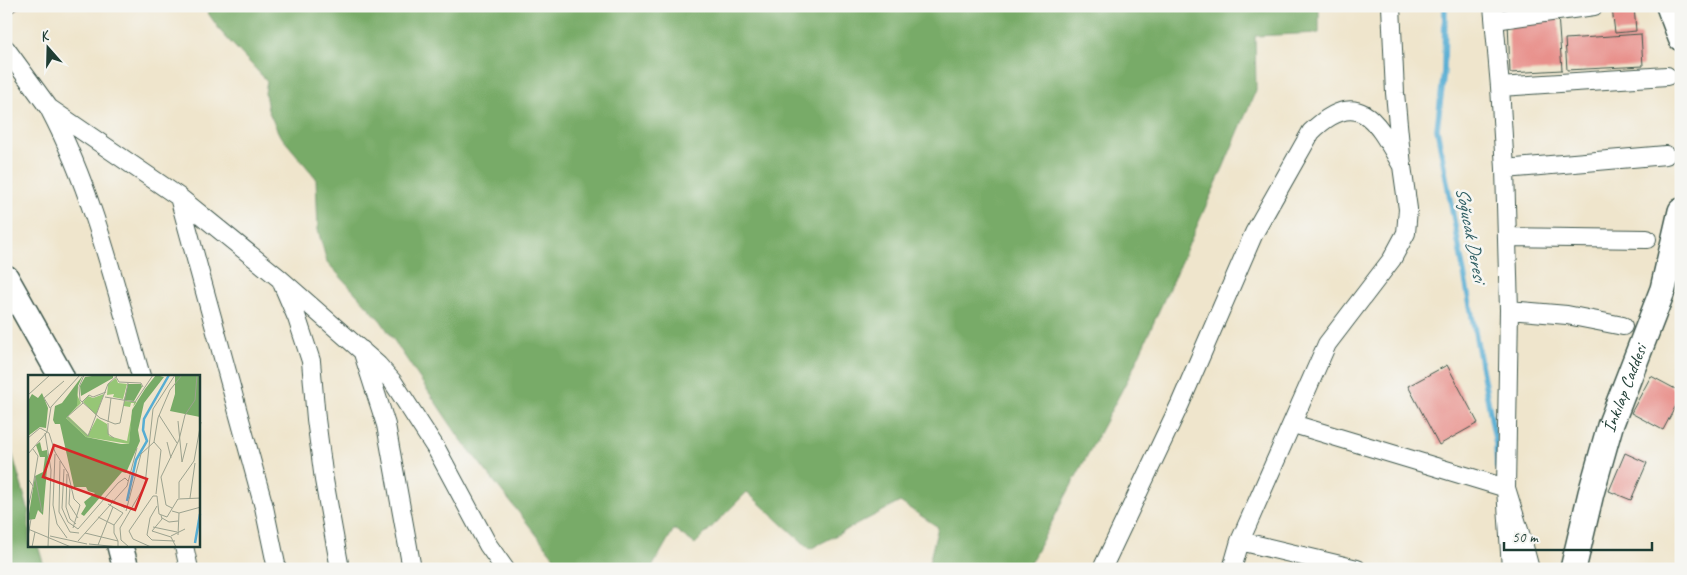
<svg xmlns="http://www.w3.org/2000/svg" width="1687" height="575" font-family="Caveat,sans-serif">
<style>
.forest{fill:#78ab67;stroke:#4c744e}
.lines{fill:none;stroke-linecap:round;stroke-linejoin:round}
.stream{stroke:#56add3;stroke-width:5.5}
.building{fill:#e8908b}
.street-casing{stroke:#3e564b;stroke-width:20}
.secondary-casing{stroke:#3e564b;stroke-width:28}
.street{stroke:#fff;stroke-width:18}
.secondary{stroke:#fff;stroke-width:25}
.labels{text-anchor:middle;stroke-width:5;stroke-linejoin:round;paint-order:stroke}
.street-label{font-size:18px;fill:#1f3d34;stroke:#f6f6f2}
.water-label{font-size:19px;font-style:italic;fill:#305f64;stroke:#f6f6f2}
.inset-river{fill:none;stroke:#56add3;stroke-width:2.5}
.inset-road{fill:none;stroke:#9ca28f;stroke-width:1}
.view{fill:#d62828;fill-opacity:0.15;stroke:#d62828;stroke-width:2.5}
.inset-edge{fill:none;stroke:#1f3d34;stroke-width:2.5}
</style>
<rect width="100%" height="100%" fill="#f6f6f2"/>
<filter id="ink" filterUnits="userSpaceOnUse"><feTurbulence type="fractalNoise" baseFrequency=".02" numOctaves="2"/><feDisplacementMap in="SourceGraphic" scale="10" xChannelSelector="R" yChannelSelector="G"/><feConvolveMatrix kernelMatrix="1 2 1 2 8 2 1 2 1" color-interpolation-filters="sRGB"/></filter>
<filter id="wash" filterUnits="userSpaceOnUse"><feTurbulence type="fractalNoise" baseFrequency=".0096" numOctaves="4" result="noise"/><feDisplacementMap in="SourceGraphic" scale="20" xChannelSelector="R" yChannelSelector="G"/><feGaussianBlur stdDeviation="1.12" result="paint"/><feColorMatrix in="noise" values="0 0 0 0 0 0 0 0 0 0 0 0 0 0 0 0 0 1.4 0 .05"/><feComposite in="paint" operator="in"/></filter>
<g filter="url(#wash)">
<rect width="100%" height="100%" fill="#efe5cc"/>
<path class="forest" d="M203,6h1116v27l-64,3 1,54 -33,78 -92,205 -104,196h-104l6,-6 9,-36 -38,-25 -90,47 -63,-57 -52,52 -21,-15 -23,40h-62l-31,-7 -99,-125 -78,-116 -54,-59 -9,-32 -2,-52 -37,-44 -11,-24 -3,-17 2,-12 -45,-48z
M6,432l23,80v34h9l7,23h-39z"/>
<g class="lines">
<path class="stream" d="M1445,6l-1,65 -7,58 59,315 1,23"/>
</g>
<g id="blocks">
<path class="building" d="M6,6h15l-13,9z
M1634,6l2,25 -21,2 -3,-25z
M1558,15l4,55 -52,3 -2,-52z
M1641,34l2,32 -76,4 -2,-31z
M1447,365l31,58 -39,22 -31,-59z
M1651,376l30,16v4l-18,34 -32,-17z
M1625,453l22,10 -16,37 -22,-9z"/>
</g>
</g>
<g filter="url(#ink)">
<use href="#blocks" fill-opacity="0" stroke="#3e564b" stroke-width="1"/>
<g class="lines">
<g class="street-casing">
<path id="street" d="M1493,6l7,81 5,82 4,141 -3,178 17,55 7,26
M1495,20l99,-14
M6,49l43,59 130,89 100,81 99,87 15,17 44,68 51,95 17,24
M1500,87l167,-11
M50,110c44,84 65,176 91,266
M1505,169l161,-14
M179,197l85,310 13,62
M1507,237l140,2
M282,283l15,35 14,43 5,58 8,61 16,89
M1509,310l58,5 56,11
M362,350l24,75 26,144
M1293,424l213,64 5,81
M1240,541l117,28
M184,546l5,23
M1102,569l78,-165 74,-171 57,-101c49,-48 67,-8 91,34
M1232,569l8,-28 87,-197 65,-85 14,-26 2,-24 -6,-43 -7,-73 -4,-87"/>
</g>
<g class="secondary-casing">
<g id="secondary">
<path d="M1669,6l12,32"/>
<path d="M6,278l55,98"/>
<path d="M120,546l6,23"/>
<path id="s1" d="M1573,569l18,-76 19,-67 53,-137 18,-78"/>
</g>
</g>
<use href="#street" class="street"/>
<use href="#secondary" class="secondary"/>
</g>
</g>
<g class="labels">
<g class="street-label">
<text dy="6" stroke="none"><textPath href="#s1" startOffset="188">İnkılap Caddesi</textPath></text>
</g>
<g class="water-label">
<text transform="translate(1472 234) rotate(79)" y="7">Soğucak Deresi</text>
</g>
</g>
<g transform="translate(28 375)">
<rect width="172" height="172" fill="#efe5cc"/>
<path d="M128,0l-23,32 -4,37 -43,-7 -20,-19v-2l11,-10v-11l4,8 -13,13 20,19 9,-17 10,6 2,12 18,5 7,-38h-3l-1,4 -6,-1v-5l13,1zM88,3l2,5 9,1 -4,15 -10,-2 1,-3 -7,1 1,-11zM76,19l-8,21 -13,-13 5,-6 5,2z" fill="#96c676"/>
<path d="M55,0l-5,11 -1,20 -11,12 20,19 35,7h8l3,-34 13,-21 11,-14 8,2 -20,26 -6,27 2,11 -14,32 -4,-1 -38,44 -3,-2 5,-8 -2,-4 11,-9 -7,-2 -2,-4h-12l-14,-63h-5l-2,-4 2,-14 7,-3zM71,0h14v3l-32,18 -1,-10 5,-9zM147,0h25v42l-30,-6 5,-17zM100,9h13l1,3 -8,14 -10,-1zM14,18l6,15 -2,20 -6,-1 -12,9v-35l4,-7 6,4zM12,67l2,9 5,-1 1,7 -5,58 -5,-5 -3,9 -7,1 7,-44 8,-4 2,-15h-5l-4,-12z" fill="#78ab67"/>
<path class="inset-river" d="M99,126l9,-41 11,-19 -4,-11 1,-11 25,-44M167,168l5,-29"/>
<path class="inset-road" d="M56,0l-5,12 1,13 20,18 15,6 5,-1 8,-40M88,2l3,5 22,1 2,4M0,20l22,-20M77,22l30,5 18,-27M54,27l7,-7 4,2 13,-5M55,28l-16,14 21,19 20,-52 10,-9M22,33l-6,-10 20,-17M131,40l18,28M150,46l4,41 5,-19M80,47l3,-24M80,48v11l6,4M17,58l6,37 -3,77M0,63l12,-10 9,5 6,19 13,21 6,26 6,6 -7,23M126,67l7,8 -5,44M139,67l4,16M0,79l19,-22 4,-25 29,-32M27,79l-2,51 4,19 10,14M32,86l-1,51 11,20 9,1M36,94l-2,39 6,14 10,7M39,99l-1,33 4,12 6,5M7,101l7,36M0,104l5,7 -5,22M5,111l5,-30 -5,-7M42,112l-1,17 9,14M151,123v-16l15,-21 7,-39M162,123l5,-35M84,125l13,8M129,131l-7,12 -3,17 5,5 23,1M144,133l-6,-3 -5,-28 18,-37 6,-25 10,-15 2,-25M98,136l15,-57 13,-12 4,-24 12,-28 12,-15M144,136l7,2 22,-6M133,140l1,4 -10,12 19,6 5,10M70,142l16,8 9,-12 -15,-9M134,143l7,4 9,-1M86,150v8l4,8M125,152l24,5M0,154l43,18M50,154l40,-46 7,-5 3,3M57,158l33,8v6M150,160l1,-22M22,161l37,8M143,161l14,-7M0,162l3,-18M50,166l49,-55 10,-38M61,169l30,3M70,170l15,-38M4,172l3,-15M101,172l-8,-7 -1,-12 25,-43 8,-76 22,-34M123,172l-18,-8 -4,-8 24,-35h4l2,18 8,3 11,-18 23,-1"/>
<path class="view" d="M26,70l93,34 -12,31 -92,-33z"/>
<rect width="172" height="172" class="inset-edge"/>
</g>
<rect width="1687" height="575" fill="none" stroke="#f6f6f2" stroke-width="25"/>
<g transform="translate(48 48) rotate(340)" stroke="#f6f6f2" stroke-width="4" paint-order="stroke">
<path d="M0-4L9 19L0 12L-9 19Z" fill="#1f3d34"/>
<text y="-8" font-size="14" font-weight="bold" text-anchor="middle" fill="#1f3d34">K</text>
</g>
<path d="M1504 542v8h148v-8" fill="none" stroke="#1f3d34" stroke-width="2.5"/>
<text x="1512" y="542" font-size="15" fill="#1f3d34" stroke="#f6f6f2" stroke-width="4" paint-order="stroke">50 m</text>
</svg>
